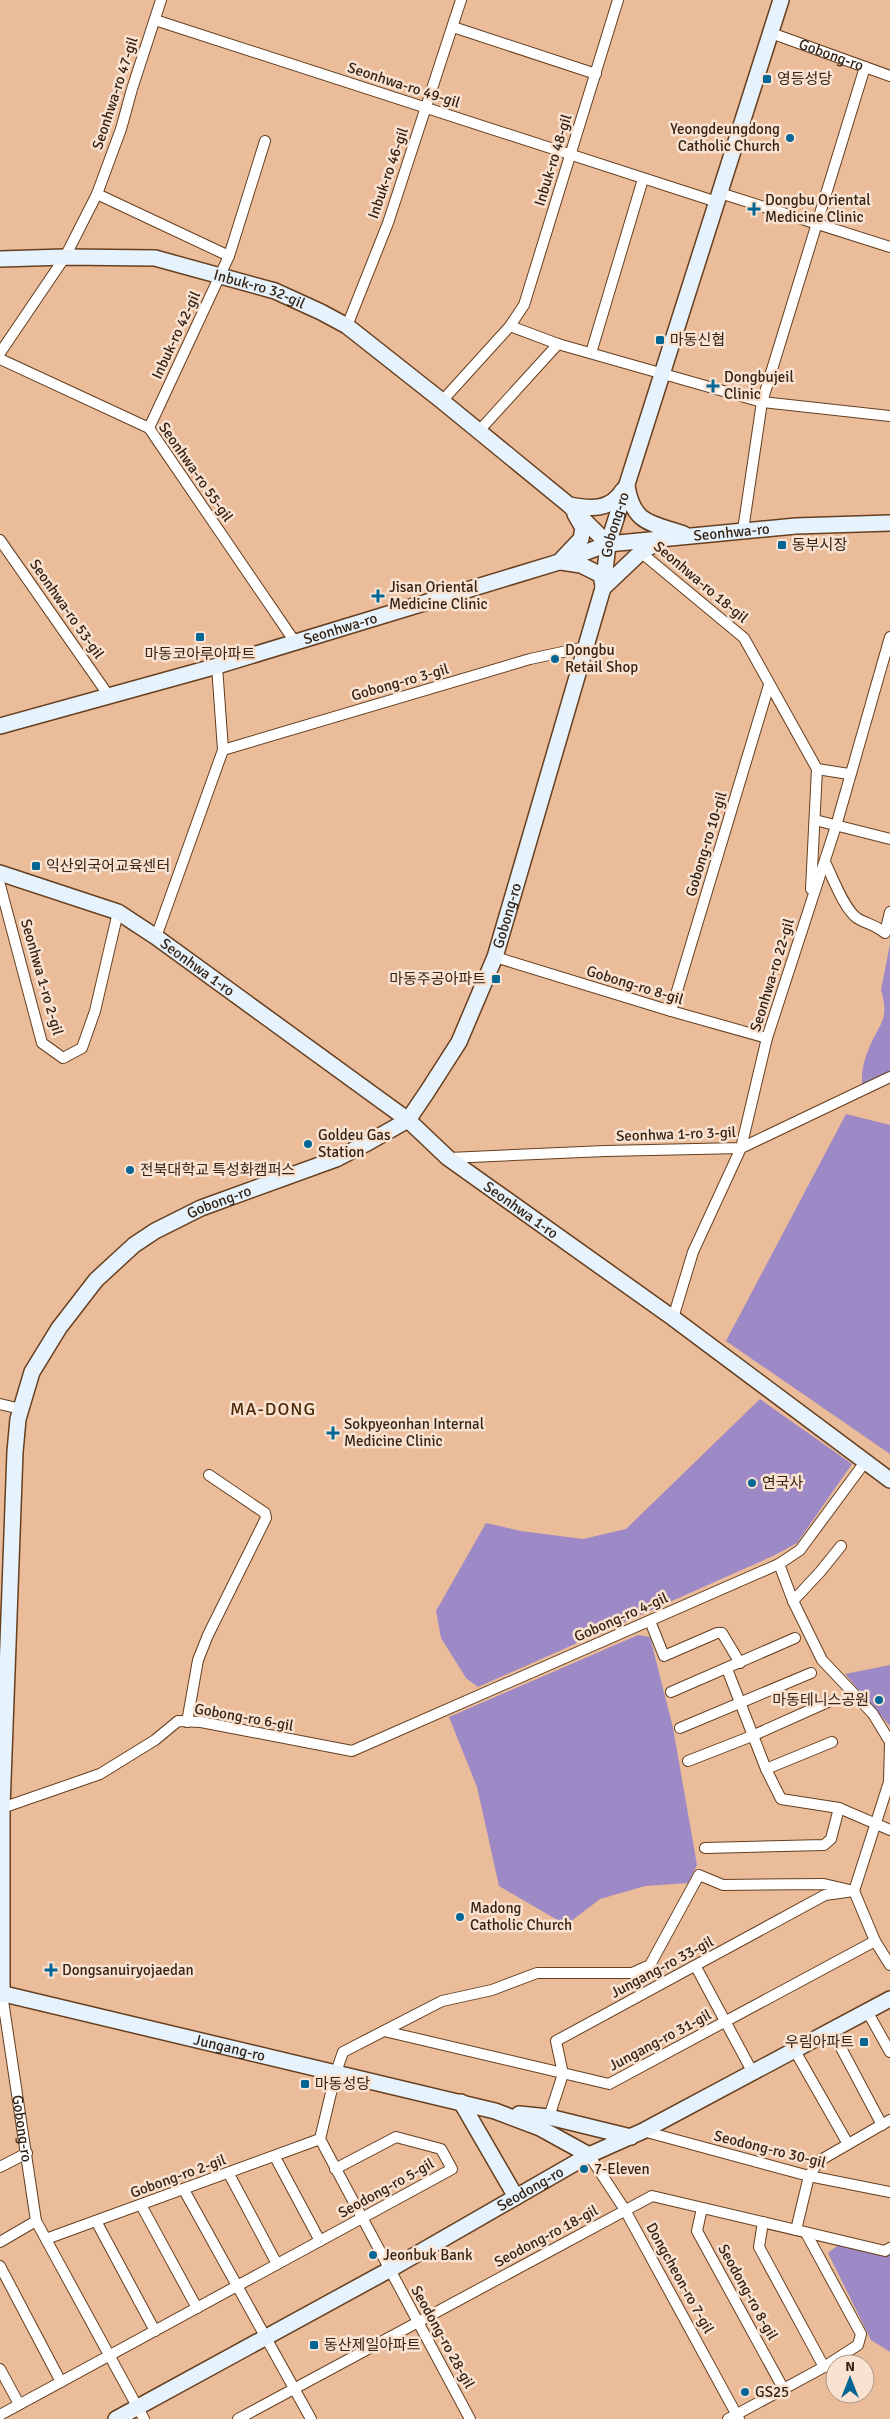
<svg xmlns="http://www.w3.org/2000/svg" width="890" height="2419" font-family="Signika,'Noto Sans KR',sans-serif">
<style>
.green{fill:#9d89c5}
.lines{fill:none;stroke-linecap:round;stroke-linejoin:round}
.street-casing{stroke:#653f1f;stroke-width:12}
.secondary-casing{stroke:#653f1f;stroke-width:18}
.street{stroke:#fff;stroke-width:10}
.secondary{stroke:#e7f3fc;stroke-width:15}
.poi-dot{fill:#046695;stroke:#fae2d1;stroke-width:2}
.labels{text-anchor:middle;stroke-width:5;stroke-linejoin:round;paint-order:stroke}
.street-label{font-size:15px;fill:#352416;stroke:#fae2d1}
.poi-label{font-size:15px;fill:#352416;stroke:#fae2d1;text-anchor:start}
.quarter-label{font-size:18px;letter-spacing:1px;fill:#4d2906;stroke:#fae2d1}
</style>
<rect width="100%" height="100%" fill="#eabc9a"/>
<path class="green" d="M890,944v129l-27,14c-3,-12 1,-27 6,-39 10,-24 21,-28 12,-58z
M846,1114l44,11v329l-164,-113z
M760,1399l92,65 -55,79 -22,12 -297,132 -12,-9 -25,-40 -5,-27 50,-88 35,8 62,8 43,-10z
M638,1635l12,2 23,91 24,137 -9,18 -43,3 -45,13 -34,26 -67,-39 -22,-99 -28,-70z
M890,1665v61l-45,-52z
M841,2243l49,11v98l-19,-12 -43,-87z"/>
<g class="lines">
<g class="street-casing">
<g id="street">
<path d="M155,20l562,182"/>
<path d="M453,27l143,47"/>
<path id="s1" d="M771,33l119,43"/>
<path d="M720,193l170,54"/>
<path d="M97,194l132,62"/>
<path d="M347,326l41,-103 73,-223"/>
<path d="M510,326l48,18 204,58 128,14"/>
<path d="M0,353l65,-96 32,-63 24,-65 11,-40 29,-89"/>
<path d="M591,353l52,-174"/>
<path d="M0,359l149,69 146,214"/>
<path d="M442,401l68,-75 14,-21 94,-305"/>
<path d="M149,428l80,-172 36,-115"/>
<path d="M478,432l80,-88"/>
<path d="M743,530l19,-128 103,-335"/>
<path d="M0,540l109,156"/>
<path d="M638,550l106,88 73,131 -6,120"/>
<path d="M223,750l307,-91 56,-12"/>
<path d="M817,769l32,5"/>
<path d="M815,820l75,19"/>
<path d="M825,862c7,14 19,47 32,56 9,6 17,6 28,15l5,-21"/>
<path d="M0,885l42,158 21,15 19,-10 13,-37 23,-99"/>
<path d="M156,937l67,-187 -6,-84"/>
<path d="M495,957l176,54 96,27"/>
<path d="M671,1011l98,-326"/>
<path d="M449,1158l156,-7 136,-3 149,-71"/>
<path d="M673,1318l20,-66 48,-104 26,-110 69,-212 54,-189"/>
<path d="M0,1404l21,5"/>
<path d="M779,1564l14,37 29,59 51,54 17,28"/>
<path d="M793,1601l27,-29 21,-26"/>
<path d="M650,1621l14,35 53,-23h5l18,30"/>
<path d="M727,1669l39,100 15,30 58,9 51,22"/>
<path d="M671,1692l124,-54"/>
<path d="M187,1722l11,-62 10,-25 58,-117 -1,-5 -56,-38"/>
<path d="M680,1728l131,-55"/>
<path d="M688,1761l64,-25 76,-34"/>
<path d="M766,1769l66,-27"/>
<path d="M2,1808l98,-34 55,-34 23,-19 23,1 151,29 427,-187 21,-14 65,-88"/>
<path d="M705,1848l119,-3 7,-6 8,-31"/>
<path d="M696,1967l57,106"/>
<path id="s2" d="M2,1994l34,227 108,198"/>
<path d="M867,2011l23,41"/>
<path d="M384,2031l225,53 266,-143"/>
<path d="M832,2031l50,94"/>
<path d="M795,2051l53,93"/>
<path d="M549,2117l14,-43 -7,-33 269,-146 29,-4 35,-109 1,-38"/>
<path d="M643,2131l166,45 81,16"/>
<path d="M589,2155l36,55 114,209"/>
<path d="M275,2157l45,84"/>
<path d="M0,2167l27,-14"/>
<path d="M229,2174l48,90"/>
<path d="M184,2190l127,229"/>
<path d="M141,2205l56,103"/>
<path d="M702,2208l-5,23 86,157"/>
<path d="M96,2221l59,110"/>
<path d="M763,2222l-4,25 65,120"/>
<path d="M796,2230l13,-54 10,-15 71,-41"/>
<path d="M46,2239l274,-100"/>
<path d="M0,2242l36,-21"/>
<path d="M0,2266l61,116"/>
<path d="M0,2369l19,35"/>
<path d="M0,2415l452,-246 -11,-20 -45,-12 -61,32"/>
<path d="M238,2419l414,-223 233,55 5,-3"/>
<path d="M470,2419l-150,-280 16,-67 7,-20 99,-51 50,-11 45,-17h95l18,-8 49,-90 24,10 101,-1 30,7 21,50 15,24"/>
<path d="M728,2419l96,-52 34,-22 3,-11 -55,-101"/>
</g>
</g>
<g class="secondary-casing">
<g id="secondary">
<path id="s3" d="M0,259l65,-2 90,1 120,33 46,21 26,14 95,75 127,104 39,39"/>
<path d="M627,486c6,38 24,37 57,48"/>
<path d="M569,505c22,4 41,6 54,-15"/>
<path d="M562,559l19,-20 2,-11 -8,-14"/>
<path d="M561,562l20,3 20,10 2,11"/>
<path d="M603,588l39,-37 17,-9"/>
<path id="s4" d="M0,726l217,-60 342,-104 49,-18 188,-18 94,-3"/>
<path id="s5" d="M0,873l118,39 38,25 252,183 40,38 225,160 217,162"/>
<path id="s6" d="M0,1993l495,118 45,17 49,27"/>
<path id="s7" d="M2,1994v-186l13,-356 3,-33 14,-47 27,-44 37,-48 38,-35 21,-14 46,-23 135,-49 33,-17 39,-22 19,-28 32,-50 36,-85 108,-369 5,-44 173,-544"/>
<path d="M461,2102l55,95"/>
<path d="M519,2114l30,3 82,20"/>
<path id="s8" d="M116,2419l273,-149 200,-115 54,-24 247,-132"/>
</g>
</g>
<use href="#street" class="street"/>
<use href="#secondary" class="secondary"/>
</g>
<g class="poi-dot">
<rect x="762" y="74" width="10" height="10" rx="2.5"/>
<circle cx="790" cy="138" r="5"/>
<path d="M751.5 201.5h5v5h5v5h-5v5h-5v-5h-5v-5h5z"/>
<rect x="655" y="335" width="10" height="10" rx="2.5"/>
<path d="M710.5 378.5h5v5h5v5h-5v5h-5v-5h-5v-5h5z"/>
<rect x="777" y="540" width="10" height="10" rx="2.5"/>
<path d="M375.5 588.5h5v5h5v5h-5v5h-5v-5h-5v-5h5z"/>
<rect x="195" y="632" width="10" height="10" rx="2.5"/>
<circle cx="555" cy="659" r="5"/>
<rect x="31" y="861" width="10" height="10" rx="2.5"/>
<rect x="491" y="974" width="10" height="10" rx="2.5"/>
<circle cx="308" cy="1144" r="5"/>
<circle cx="130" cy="1170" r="5"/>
<path d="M330.5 1425.5h5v5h5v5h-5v5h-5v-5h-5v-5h5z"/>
<circle cx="752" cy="1483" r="5"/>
<circle cx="879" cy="1700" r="5"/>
<circle cx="460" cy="1917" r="5"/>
<path d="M48.5 1962.5h5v5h5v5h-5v5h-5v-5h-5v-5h5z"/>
<rect x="859" y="2037" width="10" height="10" rx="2.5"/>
<rect x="300" y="2079" width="10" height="10" rx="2.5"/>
<circle cx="584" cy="2169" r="5"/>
<circle cx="373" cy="2255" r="5"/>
<rect x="309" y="2340" width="10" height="10" rx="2.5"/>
<circle cx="745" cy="2392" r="5"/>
</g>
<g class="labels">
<g class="street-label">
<text dy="5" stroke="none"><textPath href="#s1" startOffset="64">Gobong-ro</textPath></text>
<text transform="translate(404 85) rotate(18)" y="5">Seonhwa-ro 49-gil</text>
<text transform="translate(115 93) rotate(-72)" y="5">Seonhwa-ro 47-gil</text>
<text transform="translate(553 160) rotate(-73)" y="5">Inbuk-ro 48-gil</text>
<text transform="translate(388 173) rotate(-71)" y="5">Inbuk-ro 46-gil</text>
<text dy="5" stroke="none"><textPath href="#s3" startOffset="264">Inbuk-ro 32-gil</textPath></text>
<text transform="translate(176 335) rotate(-65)" y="5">Inbuk-ro 42-gil</text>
<text transform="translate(196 472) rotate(55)" y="5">Seonhwa-ro 55-gil</text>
<text dy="5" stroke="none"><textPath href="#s7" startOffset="1725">Gobong-ro</textPath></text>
<text dy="5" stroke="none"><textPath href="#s4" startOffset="759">Seonhwa-ro</textPath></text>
<text transform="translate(701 582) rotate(40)" y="5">Seonhwa-ro 18-gil</text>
<text transform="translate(67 609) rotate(55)" y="5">Seonhwa-ro 53-gil</text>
<text dy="5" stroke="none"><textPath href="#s4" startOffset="354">Seonhwa-ro</textPath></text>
<text transform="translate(400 682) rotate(-16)" y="5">Gobong-ro 3-gil</text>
<text transform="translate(706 844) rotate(-73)" y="5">Gobong-ro 10-gil</text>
<text dy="5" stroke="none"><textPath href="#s7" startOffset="1319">Gobong-ro</textPath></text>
<text dy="5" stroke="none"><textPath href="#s5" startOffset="221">Seonhwa 1-ro</textPath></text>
<text transform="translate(772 975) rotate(-73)" y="5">Seonhwa-ro 22-gil</text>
<text transform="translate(42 977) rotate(74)" y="5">Seonhwa 1-ro 2-gil</text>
<text transform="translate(635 985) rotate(17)" y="5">Gobong-ro 8-gil</text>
<text transform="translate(676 1134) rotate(-2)" y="5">Seonhwa 1-ro 3-gil</text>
<text dy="5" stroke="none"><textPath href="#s7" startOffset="884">Gobong-ro</textPath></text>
<text dy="5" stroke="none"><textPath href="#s5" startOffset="626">Seonhwa 1-ro</textPath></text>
<text transform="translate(621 1617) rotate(-24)" y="5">Gobong-ro 4-gil</text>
<text transform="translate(244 1717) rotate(10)" y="5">Gobong-ro 6-gil</text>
<text transform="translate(662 1967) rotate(-28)" y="5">Jungang-ro 33-gil</text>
<text transform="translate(660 2040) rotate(-28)" y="5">Jungang-ro 31-gil</text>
<text dy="5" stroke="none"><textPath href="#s6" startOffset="236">Jungang-ro</textPath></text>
<text dy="5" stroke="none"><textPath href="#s2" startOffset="136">Gobong-ro</textPath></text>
<text transform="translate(770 2149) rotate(14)" y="5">Seodong-ro 30-gil</text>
<text transform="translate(178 2176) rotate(-20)" y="5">Gobong-ro 2-gil</text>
<text transform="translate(386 2188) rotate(-29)" y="5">Seodong-ro 5-gil</text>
<text dy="5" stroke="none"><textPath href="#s8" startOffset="474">Seodong-ro</textPath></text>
<text transform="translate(546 2236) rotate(-28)" y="5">Seodong-ro 18-gil</text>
<text transform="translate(680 2278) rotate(61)" y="5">Dongcheon-ro 7-gil</text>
<text transform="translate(748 2292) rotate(61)" y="5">Seodong-ro 8-gil</text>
<text transform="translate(443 2337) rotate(61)" y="5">Seodong-ro 28-gil</text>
</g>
<g class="poi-label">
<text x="777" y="84">영등성당</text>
<text x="780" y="134" text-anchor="end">Yeongdeungdong<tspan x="780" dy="17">Catholic Church</tspan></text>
<text x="765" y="205">Dongbu Oriental<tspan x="765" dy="17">Medicine Clinic</tspan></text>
<text x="670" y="345">마동신협</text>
<text x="724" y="382">Dongbujeil<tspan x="724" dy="17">Clinic</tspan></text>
<text x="792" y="550">동부시장</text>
<text x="389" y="592">Jisan Oriental<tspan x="389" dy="17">Medicine Clinic</tspan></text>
<text x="565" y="655">Dongbu<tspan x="565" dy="17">Retail Shop</tspan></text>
<text x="200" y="659" text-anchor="middle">마동코아루아파트</text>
<text x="46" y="871">익산외국어교육센터</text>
<text x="486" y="984" text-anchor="end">마동주공아파트</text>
<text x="318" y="1140">Goldeu Gas<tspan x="318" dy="17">Station</tspan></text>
<text x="140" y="1175">전북대학교 특성화캠퍼스</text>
<text x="344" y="1429">Sokpyeonhan Internal<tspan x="344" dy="17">Medicine Clinic</tspan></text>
<text x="762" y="1488">연국사</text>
<text x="869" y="1705" text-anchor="end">마동테니스공원</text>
<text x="470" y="1913">Madong<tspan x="470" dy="17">Catholic Church</tspan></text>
<text x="62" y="1975">Dongsanuiryojaedan</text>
<text x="854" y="2047" text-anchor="end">우림아파트</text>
<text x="315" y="2089">마동성당</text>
<text x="594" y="2174">7-Eleven</text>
<text x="383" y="2260">Jeonbuk Bank</text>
<text x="324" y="2350">동산제일아파트</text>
<text x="755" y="2397">GS25</text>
</g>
<g class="quarter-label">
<text x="273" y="1415">MA-DONG</text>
</g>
</g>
<g transform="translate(850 2379)"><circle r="24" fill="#fae2d1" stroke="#ab9686"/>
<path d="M0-4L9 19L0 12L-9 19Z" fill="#046695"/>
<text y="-8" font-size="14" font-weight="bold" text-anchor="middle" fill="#352416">N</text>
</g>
</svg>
